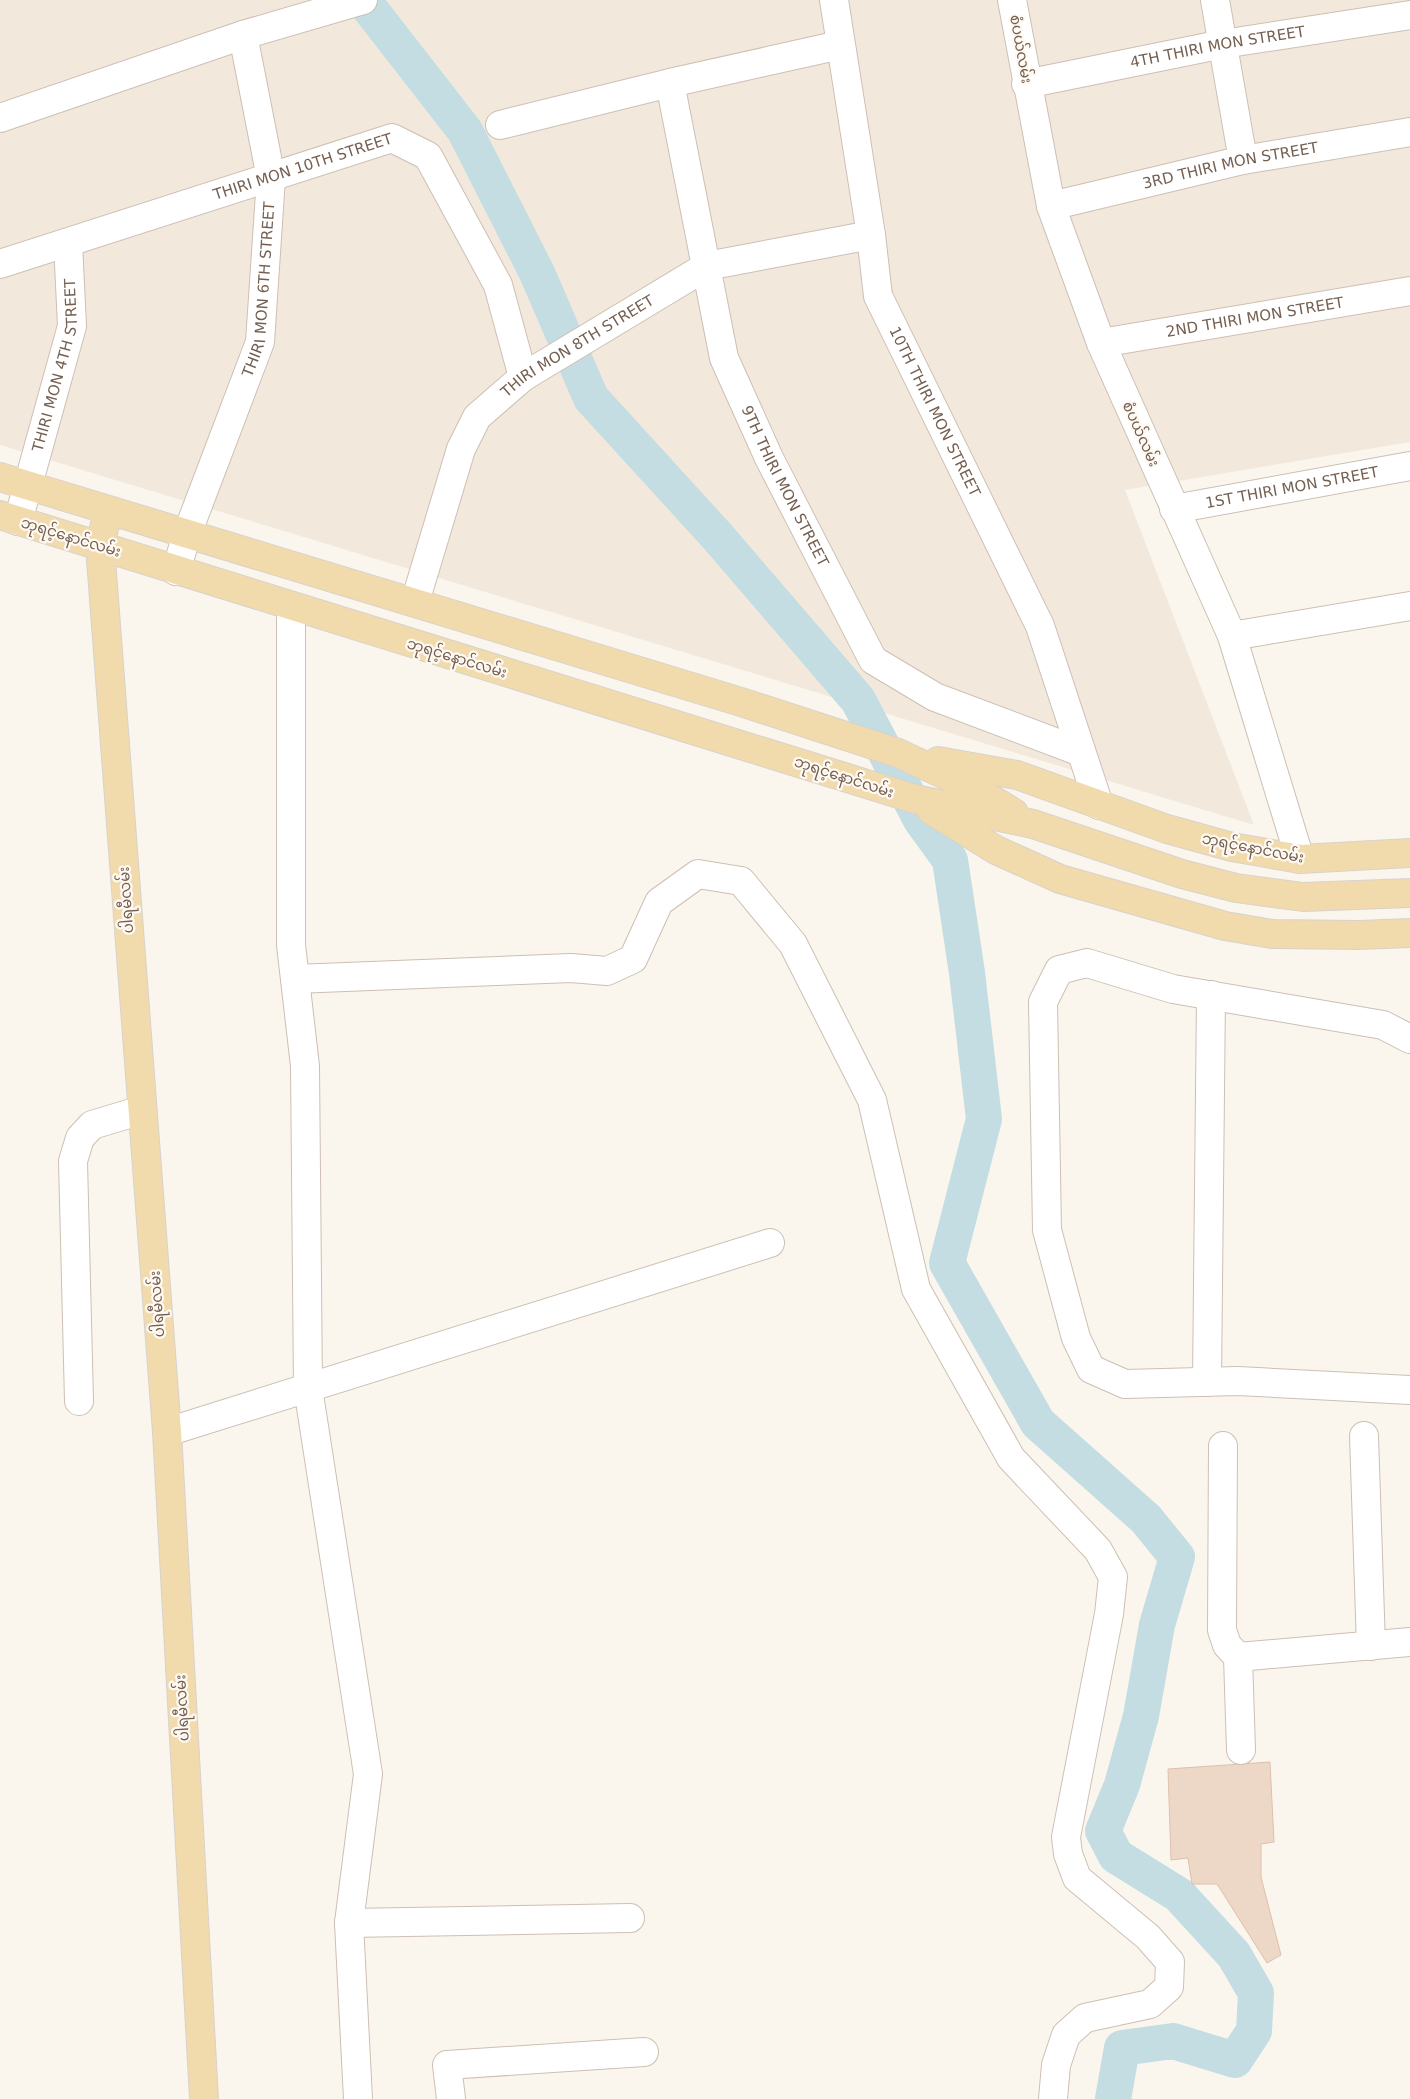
<svg xmlns="http://www.w3.org/2000/svg" width="1410" height="2099" font-family="'DejaVu Sans','Noto Sans Myanmar',sans-serif">
<style>
.residential{fill:#f2e9dc}
.lines{fill:none;stroke-linecap:round;stroke-linejoin:round}
.river{stroke:#c3dde3;stroke-width:36}
.building{fill:#edd8c7;stroke:#dec0aa}
.minor-casing{stroke:#cdbfb3;stroke-width:30}
.major-casing{stroke:#d8d2ce;stroke-width:30}
.minor{stroke:#fff;stroke-width:28}
.major{stroke:#f1dbad;stroke-width:28}
.labels{text-anchor:middle;stroke-width:4.5;stroke-linejoin:round;paint-order:stroke}
.street-label{font-size:15px;fill:#745f51;stroke:#fefaf3}
</style>
<rect width="100%" height="100%" fill="#fbf6ed"/>
<path class="residential" d="M0,0h1410v442l-285,48 129,335 -1254,-380z"/>
<g class="lines">
<path class="river" d="M363,0l102,131 72,142 54,125 126,138 141,164 63,120 29,40 17,113 17,146 -37,144 91,160 108,96 31,38 -20,68 -16,91 -19,69 -19,46 13,25 63,39 55,60 22,38 -2,38 -19,29 -62,-19 -51,7 -9,51"/>
</g>
<path class="building" d="M1270,1762l4,80 -13,2v33l20,78 -14,8 -50,-79h-25l-4,-26 -17,2 -3,-91z"/>
<g class="lines">
<g class="minor-casing">
<g id="minor">
<path id="s1" d="M834,0l37,235 7,61 162,330 59,179"/>
<path d="M1012,0l39,206 50,137 131,293 68,223"/>
<path d="M1215,0l28,160"/>
<path id="s2" d="M670,83l54,275 45,100 104,202 62,37 146,55"/>
<path id="s3" d="M1026,84l197,-40 187,-29"/>
<path d="M0,118l243,-83 120,-35"/>
<path d="M500,125l170,-42 170,-38"/>
<path id="s4" d="M1051,206l192,-46 167,-28"/>
<path id="s5" d="M0,264l392,-126 36,18 70,129 25,92"/>
<path id="s6" d="M1101,343l309,-52"/>
<path id="s7" d="M1174,509l236,-43"/>
<path id="s8" d="M18,521l54,-195 -4,-83"/>
<path id="s9" d="M176,571l11,-37 73,-192 11,-164 -28,-143"/>
<path id="s10" d="M415,602l46,-153 16,-32 46,-40 184,-111 164,-31"/>
<path d="M291,606v339l14,121 3,322 60,386 -19,149 9,176"/>
<path d="M1232,636l178,-30"/>
<path d="M295,979l276,-11 36,3 26,-12 26,-57 39,-28 43,7 52,63 79,156 44,189 95,169 87,92 15,27 -4,37 -43,223 2,17 9,24 71,59 22,25 -1,25 -19,17 -65,14 -19,17 -10,30 -3,34"/>
<path d="M1410,1039l-27,-14 -210,-36 -86,-26 -28,7 -16,32 4,228 29,108 15,31 34,15 113,-3 172,9"/>
<path d="M1207,1382l4,-387"/>
<path d="M79,1401l-6,-240 7,-23 12,-13 50,-15"/>
<path d="M167,1432l603,-189"/>
<path d="M1364,1436l7,210"/>
<path d="M1223,1446l-1,184 5,15 11,12 3,93"/>
<path d="M1238,1657l172,-15"/>
<path d="M349,1923l281,-5"/>
<path d="M451,2099l-4,-34 197,-13"/>
</g>
</g>
<g class="major-casing">
<path id="major" d="M0,477l741,225 157,51 75,35 41,25
M108,511l-8,35 67,886 37,667
M0,515l915,284 118,25 149,50 54,14 67,9 107,-4
M938,761l79,14 150,54 65,18 68,12 110,-6
M931,810l65,40 64,29 165,47 47,8 87,1 51,-2"/>
</g>
<use href="#minor" class="minor"/>
<use href="#major" class="major"/>
</g>
<g class="labels">
<g class="street-label">
<text dy="5" stroke="none"><textPath href="#s3" startOffset="195">4TH THIRI MON STREET</textPath></text>
<text transform="translate(1021 49) rotate(80)" y="5">စံပယ်လမ်း</text>
<text dy="5" stroke="none"><textPath href="#s4" startOffset="184">3RD THIRI MON STREET</textPath></text>
<text dy="5" stroke="none"><textPath href="#s5" startOffset="318">THIRI MON 10TH STREET</textPath></text>
<text dy="5" stroke="none"><textPath href="#s9" startOffset="296">THIRI MON 6TH STREET</textPath></text>
<text dy="5" stroke="none"><textPath href="#s6" startOffset="156">2ND THIRI MON STREET</textPath></text>
<text dy="5" stroke="none"><textPath href="#s10" startOffset="319">THIRI MON 8TH STREET</textPath></text>
<text dy="5" stroke="none"><textPath href="#s8" startOffset="161">THIRI MON 4TH STREET</textPath></text>
<text dy="5" stroke="none"><textPath href="#s1" startOffset="428">10TH THIRI MON STREET</textPath></text>
<text transform="translate(1141 434) rotate(66)" y="5">စံပယ်လမ်း</text>
<text dy="5" stroke="none"><textPath href="#s2" startOffset="422">9TH THIRI MON STREET</textPath></text>
<text dy="5" stroke="none"><textPath href="#s7" startOffset="120">1ST THIRI MON STREET</textPath></text>
<text transform="translate(71 537) rotate(17)" y="5">ဘုရင့်နောင်လမ်း</text>
<text transform="translate(457 658) rotate(17)" y="5">ဘုရင့်နောင်လမ်း</text>
<text transform="translate(844 777) rotate(18)" y="5">ဘုရင့်နောင်လမ်း</text>
<text transform="translate(1253 848) rotate(11)" y="5">ဘုရင့်နောင်လမ်း</text>
<text transform="translate(126 900) rotate(-94)" y="5">ပါရမီလမ်း</text>
<text transform="translate(157 1304) rotate(-94)" y="5">ပါရမီလမ်း</text>
<text transform="translate(182 1708) rotate(-93)" y="5">ပါရမီလမ်း</text>
</g>
</g>
</svg>
